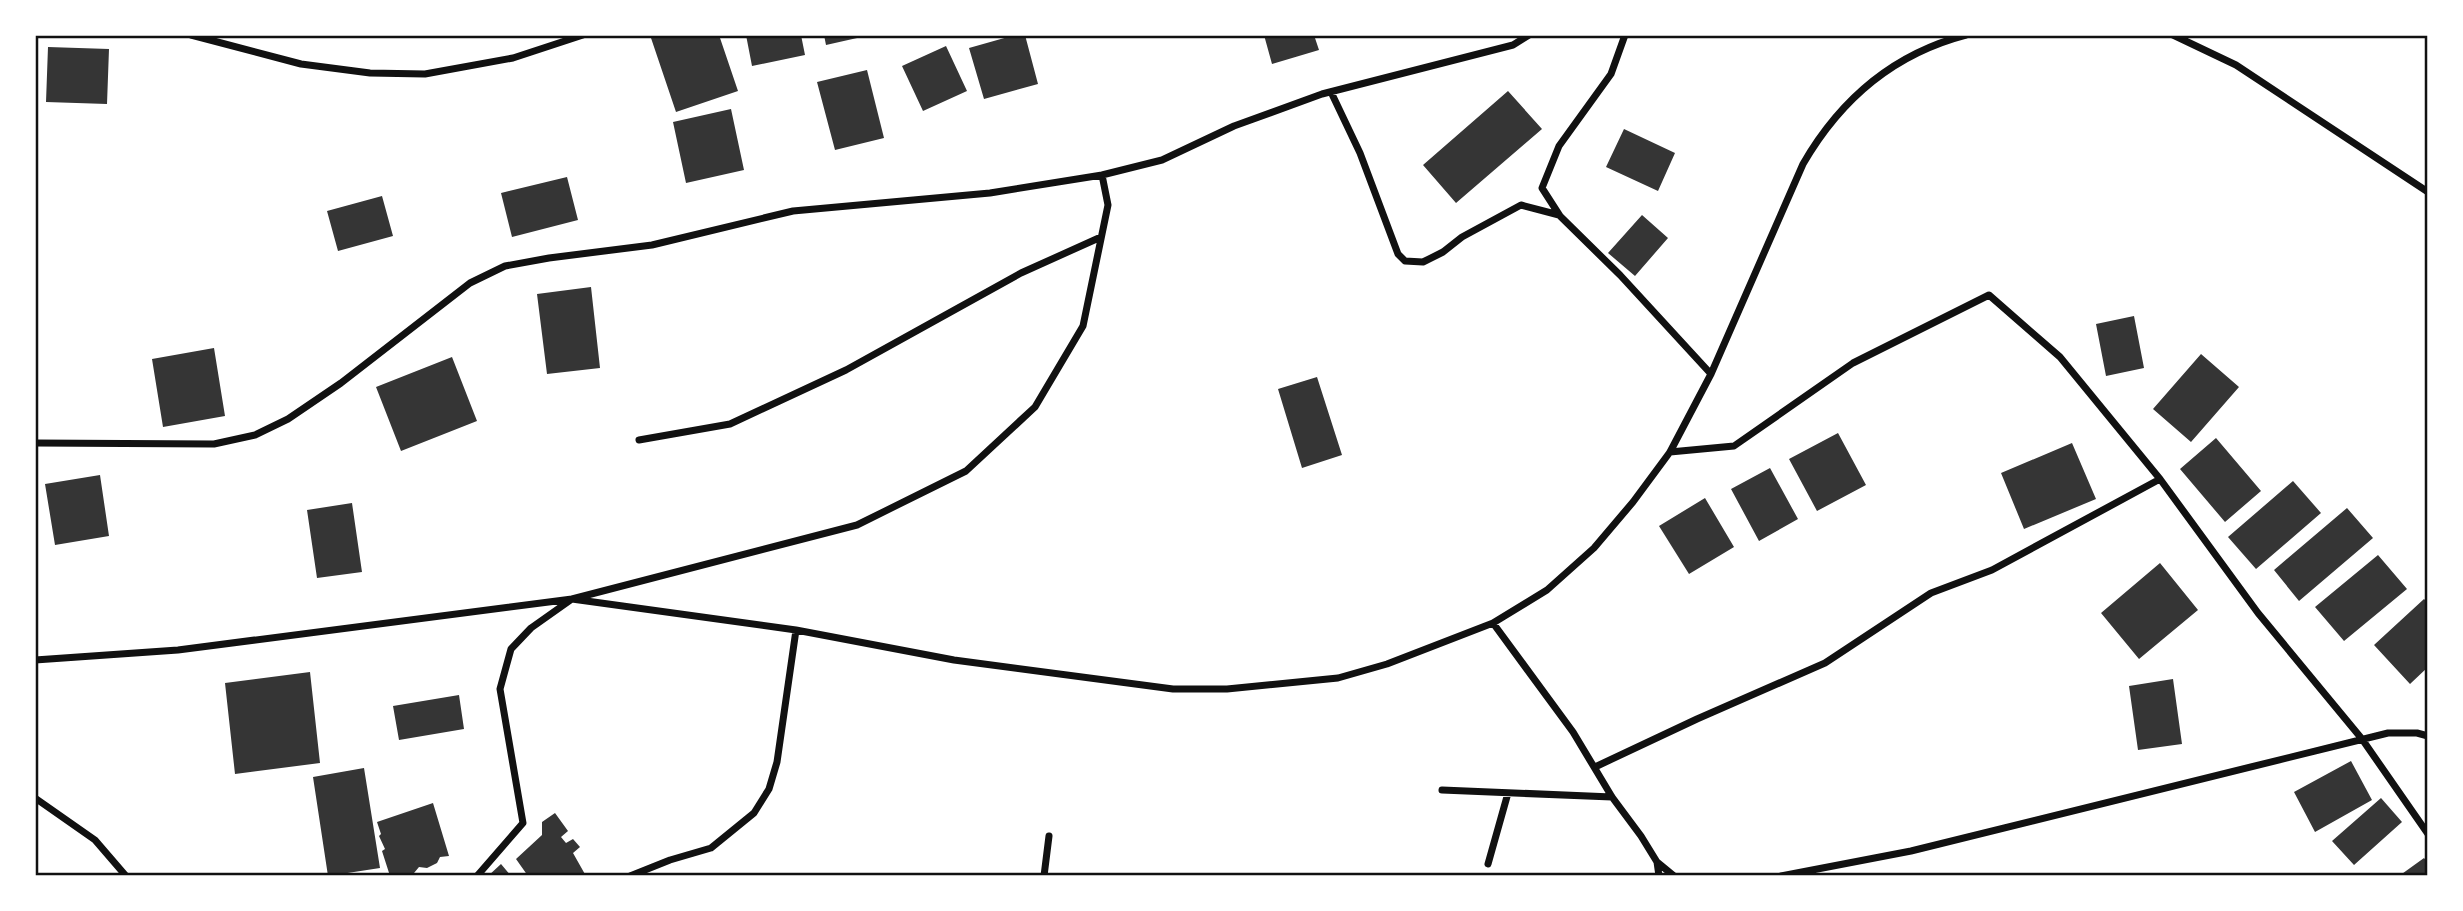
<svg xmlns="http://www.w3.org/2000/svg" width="2463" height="911" font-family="'PT Sans Narrow',sans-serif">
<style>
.building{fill:#353535}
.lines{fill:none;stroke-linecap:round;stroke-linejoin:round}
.minor{stroke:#111;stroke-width:7}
.neatline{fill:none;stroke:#111;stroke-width:2.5}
</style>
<rect width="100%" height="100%" fill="#fff"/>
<path class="building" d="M661,35h58l19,56 -62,21 -25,-74z
M746,35h55l4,20 -53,11z
M824,35h42v1l-40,9z
M1015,35h10l13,49 -54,15 -15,-51z
M1264,35h50l5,15 -47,14z
M946,46l21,45 -44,20 -21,-45z
M48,47l61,2 -2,55 -61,-2z
M867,70l17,68 -49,12 -18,-68z
M1508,91l34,38 -86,74 -33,-38z
M731,109l13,61 -58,13 -13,-61z
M1624,129l51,24 -17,38 -52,-24z
M567,177l11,43 -66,17 -11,-44z
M382,196l11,40 -55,15 -11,-40z
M1642,215l26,23 -33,38 -27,-23z
M591,287l9,81 -53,6 -10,-80z
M2134,316l10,52 -38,8 -10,-52z
M214,348l11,68 -62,11 -11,-68z
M2201,354l38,33 -48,55 -38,-33z
M452,357l25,64 -76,30 -25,-64z
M1317,377l25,78 -40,13 -24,-79z
M1838,433l28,52 -49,26 -28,-52z
M2216,438l45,53 -36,31 -45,-53z
M2072,443l24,56 -72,30 -23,-56z
M1770,468l28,51 -39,22 -28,-52z
M100,475l9,61 -54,9 -10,-61z
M2293,481l28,32 -65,56 -28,-32z
M1705,498l29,49 -45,27 -30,-48z
M352,503l10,69 -45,6 -10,-68z
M2347,508l26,30 -74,63 -25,-31z
M2378,555l29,34 -63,52 -29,-34z
M2160,563l38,47 -59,49 -38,-46z
M2424,599l4,4v64l-18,17 -36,-39z
M310,672l10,91 -85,11 -10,-91z
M2173,679l9,65 -44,6 -9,-64z
M459,695l5,34 -65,11 -6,-34z
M2351,761l21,39 -57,32 -21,-40z
M364,768l16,100 -52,8 -15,-99z
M2381,798l21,24 -48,43 -22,-24z
M433,803l16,53 -9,1 -3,6 -10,5 -8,-1 -5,6 -8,3h-16l-8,-25 3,-2 -6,-13 2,-2 -4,-12z
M555,813l13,18 -7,6 5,6 7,-4 7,8 -7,6 13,23h-58l-12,-17 26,-24v-13z
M2424,858l4,5v13h-29z
M501,864l10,12h-23z"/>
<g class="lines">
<path class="minor" d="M191,35l110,29 69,9 55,1 88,-16 70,-23
M1625,35l-14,39 -52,72 -17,42 18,28 60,59 91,99
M2173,35l63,30 192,127
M1331,92l29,61 38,101 7,7 18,1 20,-10 19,-15 59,-32 38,10
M639,440l91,-16 116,-54 175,-97 80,-36
M35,443l179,1 41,-9 33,-16 53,-36 129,-100 35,-17 44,-8 103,-13 141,-34 197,-18 112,-18 60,-15 72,-34 88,-32 191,-49 16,-10
M1670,452l64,-6 119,-83 136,-68 71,62 100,122 98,134 104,126 66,95
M1493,623l80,109 39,65 29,39 16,26 2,14
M35,660l143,-10 394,-51 224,31 158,30 219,29h54l111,-11 49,-14 106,-41 54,-33 47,-42 39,-46 37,-50 41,-78 92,-210c37,-64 90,-110 163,-129
M1595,767l102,-48 128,-56 106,-70 61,-23 168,-91
M1442,790l170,7
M35,798l60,42 31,36
M1657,862l17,14
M1488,864l20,-71
M477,876l46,-53 -23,-134 11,-40 20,-21 41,-29 285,-74 109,-54 69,-64 48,-81 25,-121 -6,-30
M630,876l40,-16 41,-12 43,-35 15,-24 8,-27 19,-132
M1044,876l5,-40
M1781,876l130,-25 477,-118h29l11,3"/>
</g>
<rect width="2463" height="911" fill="none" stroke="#ffffff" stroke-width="74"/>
<rect x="37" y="37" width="2389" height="837" class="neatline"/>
</svg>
